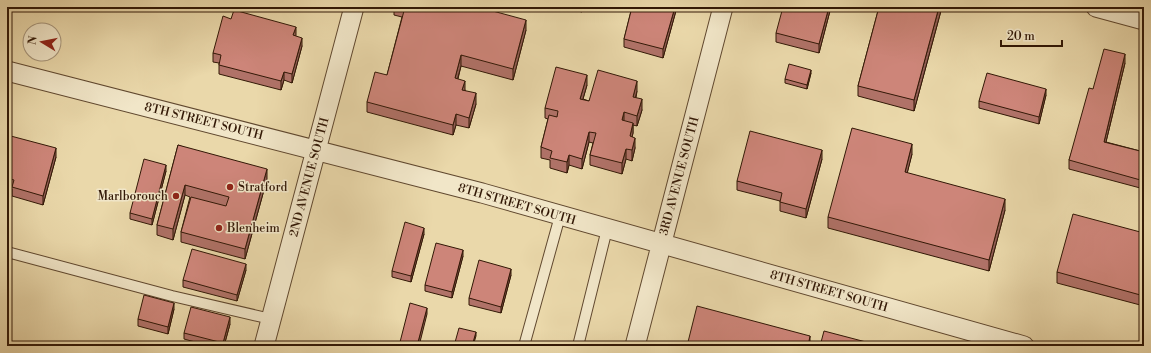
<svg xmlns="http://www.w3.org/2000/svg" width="1151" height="353" font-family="'Libre Bodoni',serif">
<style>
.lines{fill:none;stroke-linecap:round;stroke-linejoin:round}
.lane-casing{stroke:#60482f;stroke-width:12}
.street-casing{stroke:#60482f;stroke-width:21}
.lane{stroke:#f1e6c8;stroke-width:10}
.street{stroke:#f1e6c8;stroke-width:19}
.wall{fill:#b07268;stroke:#321806}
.shaded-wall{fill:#905d55;stroke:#321806}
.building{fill:#cd8579;stroke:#321806}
.poi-dot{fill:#8f2418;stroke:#f1e6c8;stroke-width:1.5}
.labels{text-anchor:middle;stroke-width:3;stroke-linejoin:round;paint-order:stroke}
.street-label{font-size:12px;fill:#321806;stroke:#f1e6c8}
.poi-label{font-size:12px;fill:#321806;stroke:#f1e6c8;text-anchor:start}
</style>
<rect width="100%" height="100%" fill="#ead8aa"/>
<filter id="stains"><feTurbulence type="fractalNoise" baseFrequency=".005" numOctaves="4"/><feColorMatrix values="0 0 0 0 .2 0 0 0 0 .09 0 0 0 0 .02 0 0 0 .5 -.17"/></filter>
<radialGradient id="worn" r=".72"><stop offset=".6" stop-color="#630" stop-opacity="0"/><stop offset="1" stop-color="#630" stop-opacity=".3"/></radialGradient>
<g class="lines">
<g class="lane-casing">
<path id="lane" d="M7,252l165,44 99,23
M524,346l36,-130
M578,346l29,-117"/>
</g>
<g class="street-casing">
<path id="street" d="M1096,7l48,13
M7,71l475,122 542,153
M264,346l90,-339
M635,346l88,-339"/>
</g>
<use href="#lane" class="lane"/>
<use href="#street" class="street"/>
</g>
<path class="wall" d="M394,7h84l48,23 -13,50 -52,-14 -3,13 7,11 11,14 -7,24 -13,-3 -3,10 -86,-23v-10l20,-27 15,-58 -8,-2z
M562,7h21l-1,5z
M632,7h45l-14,51 -39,-11v-8z
M831,7l-12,46 -43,-11v-9z
M879,7h63l-28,104 -56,-15v-10z
M296,36l6,10 -10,37 -8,-3 -3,10 -62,-16v-11l-6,-1v-9z
M1125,63l-19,79 38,10v37l-75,-20v-9l24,-71z
M811,73l-4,16 -22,-6v-4z
M587,85l-4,14 6,2 48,-10 -1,7 6,12 -5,16 -4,-1v8l-1,4 3,11 -3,13 -6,-2 -4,15 -32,-9v-10l3,-12 -4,-1 -7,27 -13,-4 -2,8 -17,-5v-8l-9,-2v-11l7,-28 -3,-1v-10z
M1046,95l-7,29 -60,-16v-7z
M7,135l49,22 -13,48 -31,-9v-7l-5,-2z
M178,145l89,34 -22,80 -64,-17v-10l9,-35 -5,-2 -12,45 -16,-5v-10z
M912,154l-5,19 98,37 -16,61 -161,-43v-11z
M822,159l-16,59 -26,-7v-10l-43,-11v-9z
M166,171l-14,54 -22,-6v-6z
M1144,233v73l-87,-23v-11z
M424,234l-13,48 -19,-5v-6z
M463,256l-11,42 -27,-7v-6z
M246,270l-9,31 -54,-14v-7z
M511,275l-10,38 -32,-8v-7z
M174,309l-6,25 -30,-8v-7z
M230,324l-6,22h-14l-26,-7v-6z"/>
<path class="shaded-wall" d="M675,7h2l-14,51v-9z
M829,7h2l-12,46v-9z
M939,7h3l-28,104v-11z
M526,20v10l-13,50v-11z
M296,27v8l-3,9v-9z
M302,38v8l-10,37v-9z
M1125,54v9l-21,87v-8z
M461,55v11l-6,22v-10z
M811,70v3l-4,16v-4z
M284,72v8l-3,10v-9z
M587,75v10l-7,24v-10z
M465,81v10l-3,-1z
M637,81v10l-4,16v-10z
M1046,89v6l-7,29v-7z
M476,93v11l-7,24v-10z
M642,99v11l-5,16v-10z
M624,112v11l-2,-3z
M456,114v11l-3,10v-10z
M633,123v10l-3,13v-10z
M589,132v10l-7,27v-10z
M635,138v10l-3,13v-11z
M912,144v10l-7,28v-10z
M56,148v9l-13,48v-9z
M626,149v10l-4,15v-11z
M822,150v9l-16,59v-9z
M569,155v10l-2,8v-11z
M166,165v6l-14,54v-6z
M267,169v10l-22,80v-10z
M185,185v10l-12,45v-11z
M1005,199v11l-16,61v-11z
M424,228v6l-13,48v-6z
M463,250v6l-11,42v-6z
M246,264v6l-9,31v-6z
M511,269v6l-10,38v-6z
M174,303v6l-6,25v-7z
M427,308v6l-8,32h-2z
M230,317v7l-6,22h-1v-3z
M476,332v4l-3,10h-1z
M810,336v10h-2z"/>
<path class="building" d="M403,7h75l48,13 -13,49 -52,-14 -6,23 10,3 -3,9 14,3 -7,25 -13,-4 -3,11 -86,-23 8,-30 12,3 18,-68z
M632,7h43l-12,42 -39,-10z
M783,7h46l-10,37 -43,-11z
M879,7h60l-25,93 -56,-14z
M234,10l62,17 -3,8 9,3 -10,36 -8,-2 -3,9 -62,-16 2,-10 -8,-2 10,-37 8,3z
M1104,49l21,5 -21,88 40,10v29l-75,-21 20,-72 4,1z
M789,64l22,6 -4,15 -22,-6z
M556,67l31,8 -7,24 9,2 9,-31 39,11 -4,16 9,2 -5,17 -13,-4 -2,8 11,3 -3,13 5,2 -3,12 -6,-1 -4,14 -32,-8 6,-22 -7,-1 -7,27 -13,-4 -2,7 -17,-4 2,-7 -11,-4 8,-32 8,2 1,-6 -13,-3z
M987,73l59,16 -7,28 -60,-16z
M852,128l60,16 -7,28 100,27 -16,61 -161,-43z
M750,131l72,19 -16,59 -26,-7 2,-9 -45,-12z
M7,135l49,13 -13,48 -31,-9 2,-7 -7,-2z
M178,145l89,24 -22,80 -64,-17 10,-35 35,9 3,-9 -44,-12 -12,44 -16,-4z
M144,159l22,6 -14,54 -22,-6z
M1073,214l71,19v63l-87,-24z
M405,222l19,6 -13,48 -19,-5z
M436,243l27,7 -11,42 -27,-7z
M192,249l54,15 -9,31 -54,-15z
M479,260l32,9 -10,38 -32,-9z
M144,295l30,8 -6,24 -30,-8z
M410,303l17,5 -10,38h-18z
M697,306l113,30 -2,10h-121z
M191,307l39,10 -7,26 -39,-10z
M459,328l17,4 -4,14h-18z
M824,331l42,11 -1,4h-45z"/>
<g class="poi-dot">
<circle cx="230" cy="187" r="4"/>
<circle cx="176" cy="196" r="4"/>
<circle cx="219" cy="228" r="4"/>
</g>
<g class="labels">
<g class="street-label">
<text transform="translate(204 121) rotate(14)" y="4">8TH STREET SOUTH</text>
<text transform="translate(679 176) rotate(-75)" y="4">3RD AVENUE SOUTH</text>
<text transform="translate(309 177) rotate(-75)" y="4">2ND AVENUE SOUTH</text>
<text transform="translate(517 204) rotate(16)" y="4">8TH STREET SOUTH</text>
<text transform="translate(829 291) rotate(16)" y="4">8TH STREET SOUTH</text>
</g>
<g class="poi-label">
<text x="238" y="191">Stratford</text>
<text x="168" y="200" text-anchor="end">Marlborouch</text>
<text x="227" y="232">Blenheim</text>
</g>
</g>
<rect width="1151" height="353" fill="none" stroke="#ead8aa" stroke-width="24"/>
<rect x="8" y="8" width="1135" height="337" fill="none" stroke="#321806" stroke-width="2"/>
<rect x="12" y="12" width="1127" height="329" fill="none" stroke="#321806"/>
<g transform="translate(42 42) rotate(280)"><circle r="19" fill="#f1e6c8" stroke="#a5947a"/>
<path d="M0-3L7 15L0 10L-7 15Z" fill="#8f2418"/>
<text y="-6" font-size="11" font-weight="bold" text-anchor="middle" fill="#321806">N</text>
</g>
<path d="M1001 40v6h61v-6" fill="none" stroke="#321806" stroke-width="2"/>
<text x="1007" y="40" font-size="12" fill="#321806" stroke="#f1e6c8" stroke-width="3" paint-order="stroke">20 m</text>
<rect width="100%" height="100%" filter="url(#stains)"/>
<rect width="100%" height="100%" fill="url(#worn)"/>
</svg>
